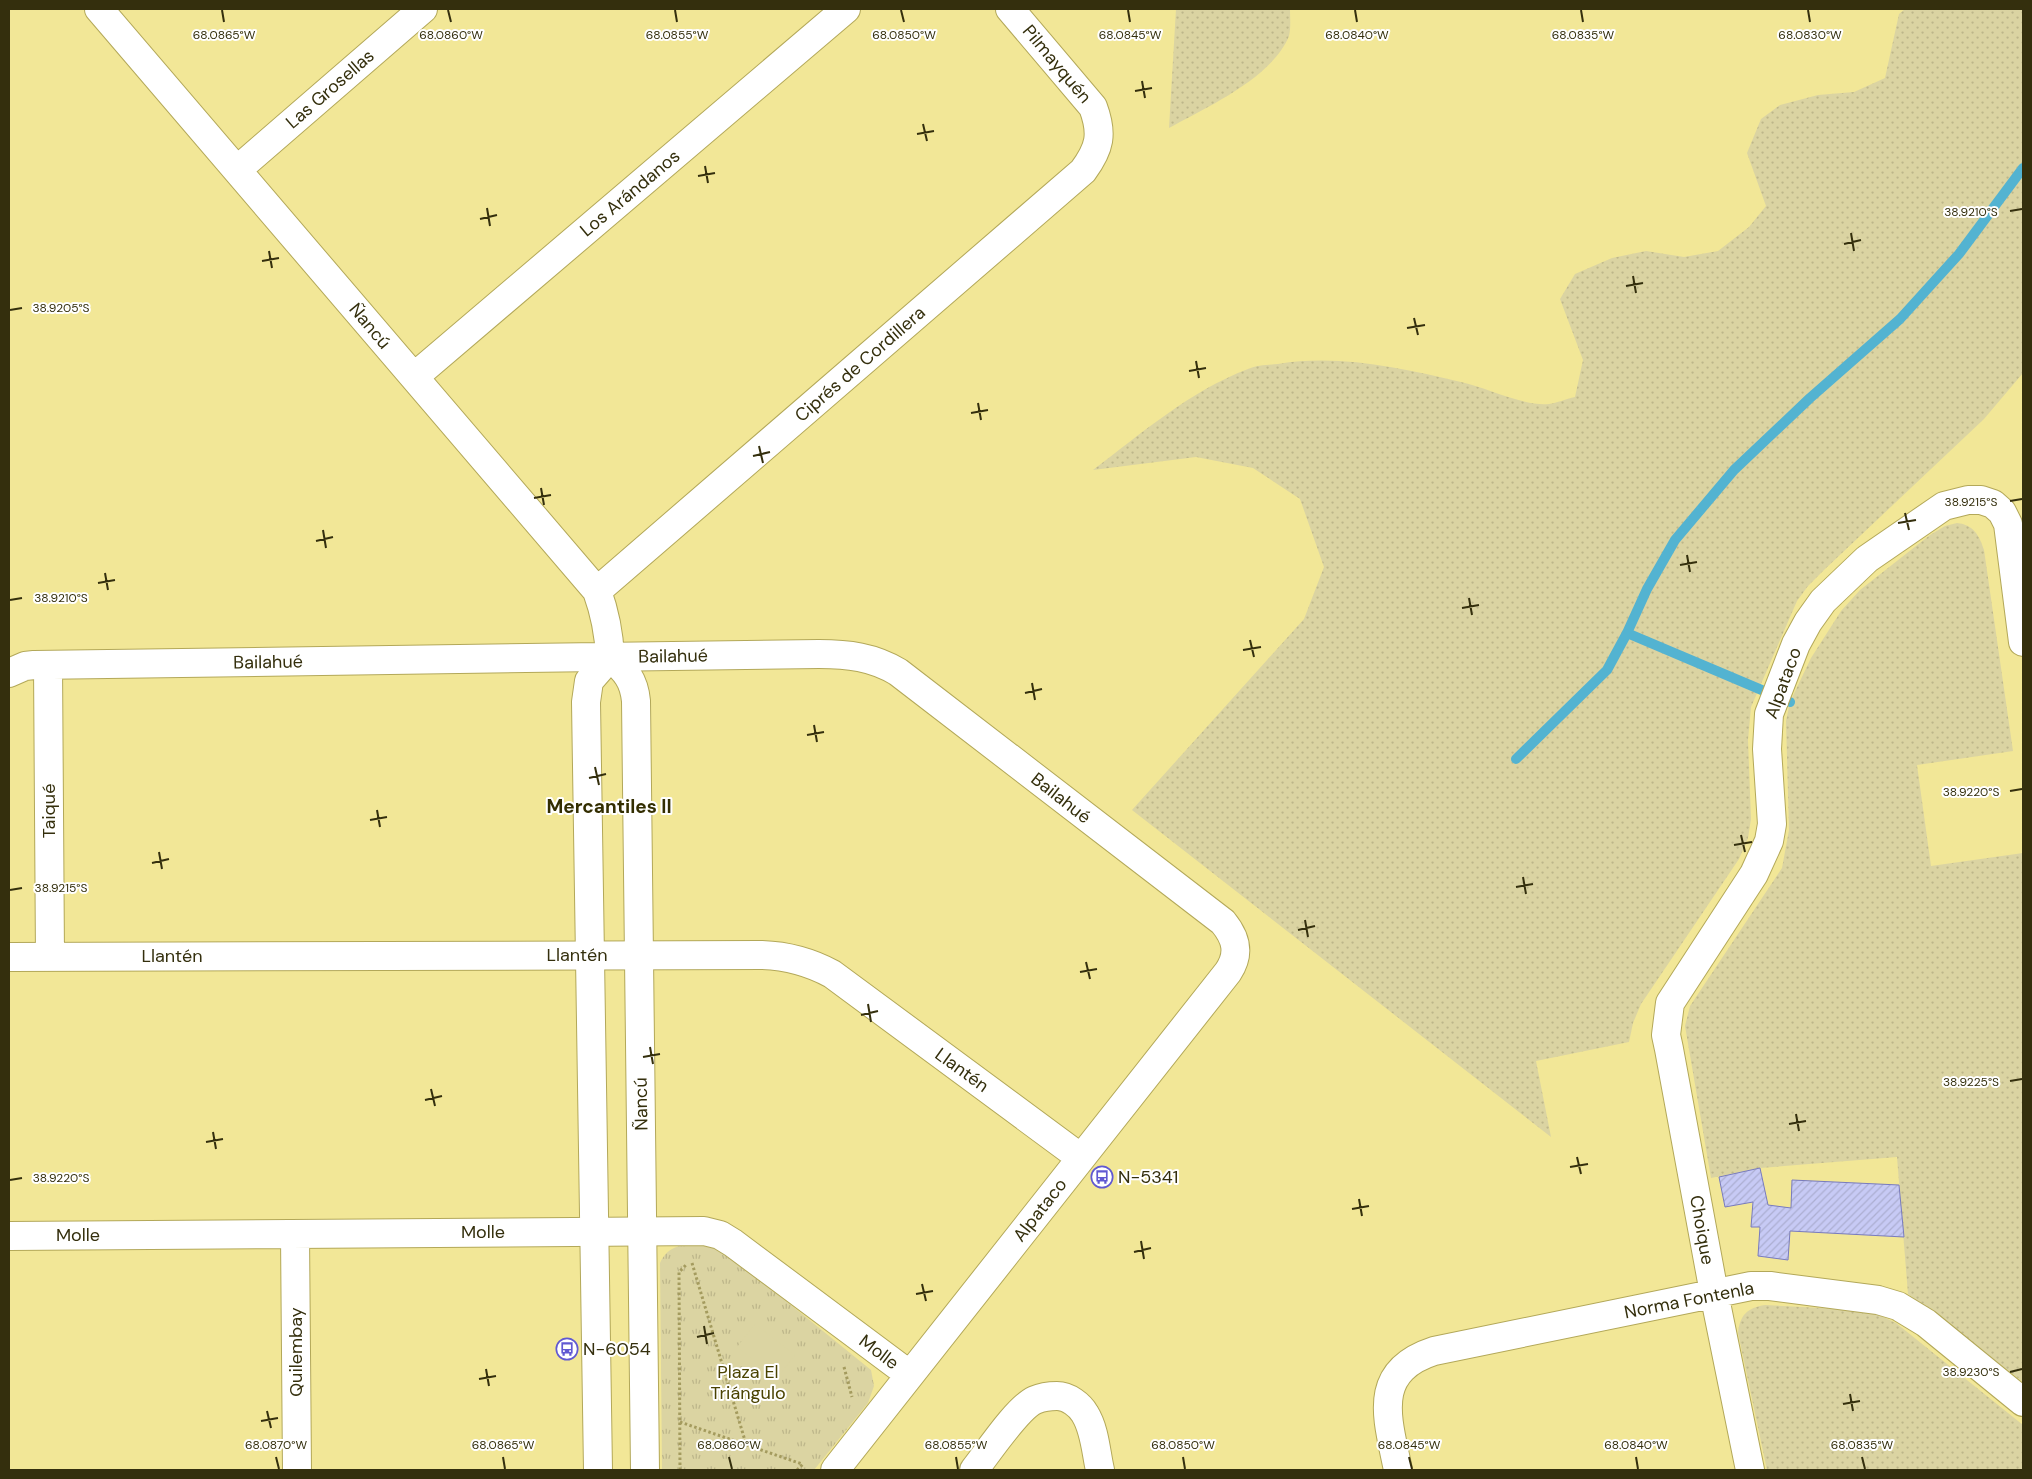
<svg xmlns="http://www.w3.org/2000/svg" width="2032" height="1479" font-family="'DM Sans',sans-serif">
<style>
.grass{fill:url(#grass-dots)}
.park{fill:url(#park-tufts)}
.garden{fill:#dbd4a2}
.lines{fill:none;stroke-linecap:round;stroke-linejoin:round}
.stream{stroke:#53b3d1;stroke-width:10}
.building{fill:url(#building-hatch);stroke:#787bbe}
.minor-casing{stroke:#b3a859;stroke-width:30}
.tertiary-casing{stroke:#b3a859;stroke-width:30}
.path{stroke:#a49b5e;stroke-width:3;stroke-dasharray:2.5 2.5;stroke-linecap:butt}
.minor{stroke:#fff;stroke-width:28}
.tertiary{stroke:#fff;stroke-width:28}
.ticks{fill:none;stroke:#342f0d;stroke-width:2}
.labels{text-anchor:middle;stroke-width:4;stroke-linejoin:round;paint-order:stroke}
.street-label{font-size:18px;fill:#342f0d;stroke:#fff}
.poi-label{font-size:18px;fill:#342f0d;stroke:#fff;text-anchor:start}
.park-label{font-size:18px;fill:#4a4201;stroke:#fff}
.neighbourhood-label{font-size:19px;font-weight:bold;fill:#332e01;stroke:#fff}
.ticks-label{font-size:12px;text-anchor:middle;fill:#342f0d;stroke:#fff;stroke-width:4;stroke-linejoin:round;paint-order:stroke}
</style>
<defs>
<pattern id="grass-dots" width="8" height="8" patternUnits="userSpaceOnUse" patternTransform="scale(1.25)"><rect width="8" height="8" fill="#dbd4a2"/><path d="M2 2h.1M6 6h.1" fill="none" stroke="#bdb68a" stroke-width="1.8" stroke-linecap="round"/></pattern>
<pattern id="park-tufts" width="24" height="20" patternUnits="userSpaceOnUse" patternTransform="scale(1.25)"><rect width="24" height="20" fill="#dbd4a2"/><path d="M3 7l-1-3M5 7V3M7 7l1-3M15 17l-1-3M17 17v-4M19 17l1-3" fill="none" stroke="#bdb68a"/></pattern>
<pattern id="building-hatch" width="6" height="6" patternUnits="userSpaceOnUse" patternTransform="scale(1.25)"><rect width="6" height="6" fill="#c7caf5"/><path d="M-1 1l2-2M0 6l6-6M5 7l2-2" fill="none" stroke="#acaed1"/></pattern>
</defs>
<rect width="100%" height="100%" fill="#f2e797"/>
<path class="grass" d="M1176,9h114c0,8 1,19 -1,27 -17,42 -82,71 -120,92z
M1905,9h118v364l-39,46 -160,151 -16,16 -11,15 -46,106 -3,33 3,79 -3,19 -9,21 -98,145 -8,19 -4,19 -93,19 15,76 -419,-327 172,-191 20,-52 -24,-68 -47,-31 -57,-11 -103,13c49,-37 97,-79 155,-101 9,-4 20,-4 30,-5 61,-10 123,4 183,18 24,5 64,25 88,22 8,-1 17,-5 26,-7l8,-37 -23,-61 15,-25 37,-16 34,-7 38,6 34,-6 31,-24 17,-21 -19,-53 14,-34 19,-14 38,-10 36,-3 31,-14 14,-64z
M1957,523c17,2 22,12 27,27l29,201 -96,14 14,101 92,-13v529l-115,-88 -11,-137 -137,11 -49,10 -26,-152 5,-20 92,-138 7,-38 -3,-109 4,-19 21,-44 30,-47 19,-21 70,-55 15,-9z
M1765,1305l95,5 13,2 23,11 127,102v45h-256l-29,-137c2,-18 9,-25 27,-28z"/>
<path class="park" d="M707,1244l16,6 148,120 3,16 -6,17 -54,67h-152l-2,-207c9,-20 27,-19 47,-19z"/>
<path class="garden" d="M755,1324l40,31 -18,23 -40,-31z"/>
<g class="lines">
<path class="stream" d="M1627,633l163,69
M1516,759l91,-89 20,-37 20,-44 28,-49 59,-70 76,-72 90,-79 59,-65 64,-86"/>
</g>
<path class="building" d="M1760,1168l8,37 23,3 1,-28 107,5 5,52 -114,-6 -2,29 -30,-4 2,-29h-9l2,-25 -28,5 -6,-30z"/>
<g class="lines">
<g class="minor-casing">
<path id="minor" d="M99,9l498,582c8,22 12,42 13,66
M237,170l186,-161
M414,377l432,-368
M597,591l486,-420c17,-23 20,-37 10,-64l-83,-98
M48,665l2,292
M9,673l16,-7 9,-1 785,-11c29,0 54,3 79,18l325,250c14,17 17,32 5,50l-393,498
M9,957l753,-2c27,1 48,7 70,19l249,184
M295,1234l2,236
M9,1236l695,-5 16,4 13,8 177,132
M974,1470c13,-16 43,-62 61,-70 7,-3 14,-4 22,-4 11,0 23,9 28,18 10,16 11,39 15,56
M1398,1470c-10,-51 -28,-98 36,-119l317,-65h19l108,14 20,6 28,17 97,79
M1750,1470l-36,-177 -45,-244 -3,-14 4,-32 84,-129 15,-33 3,-17 -5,-75 2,-35 27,-70 12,-22 15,-21 44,-42 77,-53 24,-6h13l12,4 9,8 6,12 15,118"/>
</g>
<g class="tertiary-casing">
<path id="tertiary" d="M598,1470l-12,-768 3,-21 21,-24c16,14 24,23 26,44l9,769"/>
</g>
<path class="path" d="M692,1263l54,181
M844,1367l8,30
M680,1422l122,42
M680,1470l-1,-198 8,-8
M797,1470l7,-7"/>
<use href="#minor" class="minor"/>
<use href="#tertiary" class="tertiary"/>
</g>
<path class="ticks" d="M222,10l2,12M448,10l3,12M675,10l2,12M901,10l3,12M1128,10l2,12M1355,10l2,12M1581,10l2,12M1808,10l2,12M1142,81l3,17M1135,91l17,-3M923,124l4,17M917,134l17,-3M705,166l3,17M698,176l17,-3M487,208l3,18M2010,211l12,-2M480,219l17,-4M1851,233l3,18M1844,244l17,-4M269,251l3,17M262,261l17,-3M1633,276l3,17M1626,286l17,-3M10,310l12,-2M1414,318l4,17M1407,328l18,-3M1196,361l3,17M1189,371l17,-3M978,403l3,17M971,413l17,-3M759,446l4,17M753,456l17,-4M541,488l3,17M534,498l17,-3M2010,501l12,-2M1905,513l4,17M1898,523l18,-3M323,530l3,18M316,541l17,-4M1687,555l3,17M1680,565l17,-3M105,573l3,17M98,583l17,-3M1469,598l3,17M10,600l12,-2M1462,608l17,-3M1250,640l4,17M1243,650l18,-3M1032,683l3,17M1025,693l17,-4M814,725l3,17M807,735l17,-3M595,767l4,18M589,778l17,-4M2010,791l12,-2M377,810l3,17M370,820l17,-3M1741,835l4,17M1734,845l18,-3M159,852l3,17M152,863l17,-4M1523,877l3,17M1516,887l17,-3M10,890l12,-2M1305,920l3,17M1298,930l17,-4M1086,962l4,17M1080,972l17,-3M868,1004l3,18M861,1015l17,-4M650,1047l3,17M643,1057l17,-3M2010,1081l12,-2M431,1089l4,17M425,1100l17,-4M1796,1114l3,17M1789,1124l17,-3M213,1132l3,17M206,1142l17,-3M1577,1157l4,17M1570,1167l18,-3M10,1180l12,-2M1359,1199l3,17M1352,1209l17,-3M1141,1241l3,18M1134,1252l17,-4M922,1284l4,17M916,1294l17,-3M704,1326l3,18M697,1337l17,-4M486,1369l3,17M2010,1372l12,-3M479,1379l17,-3M1850,1394l3,17M1843,1404l17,-3M267,1411l4,17M261,1421l17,-3M276,1457l3,12M503,1457l2,12M729,1457l3,12M956,1457l2,12M1183,1457l2,12M1409,1457l3,12M1636,1457l2,12M1862,1457l3,12"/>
<defs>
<g id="bus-ring" transform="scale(1.125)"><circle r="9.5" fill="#fff" stroke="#6159d2" stroke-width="1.5"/><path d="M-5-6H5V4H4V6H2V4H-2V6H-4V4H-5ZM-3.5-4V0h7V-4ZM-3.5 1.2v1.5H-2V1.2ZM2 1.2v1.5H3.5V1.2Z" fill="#6159d2"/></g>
</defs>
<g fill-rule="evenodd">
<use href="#bus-ring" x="1102" y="1177"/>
<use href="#bus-ring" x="567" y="1349"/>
</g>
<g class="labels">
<g class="street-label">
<text transform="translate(1057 64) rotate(50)" y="6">Pilmayquén</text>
<text transform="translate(330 89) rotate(-41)" y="6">Las Grosellas</text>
<text transform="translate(630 193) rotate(-40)" y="6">Los Arándanos</text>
<text transform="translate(370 326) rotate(50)" y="6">Ñancú</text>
<text transform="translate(860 364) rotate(-41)" y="6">Ciprés de Cordillera</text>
<text transform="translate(673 656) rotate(-1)" y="6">Bailahué</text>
<text transform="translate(268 662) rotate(-1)" y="6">Bailahué</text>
<text transform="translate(1783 683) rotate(-70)" y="6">Alpataco</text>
<text transform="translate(1061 798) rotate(38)" y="6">Bailahué</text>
<text transform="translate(49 811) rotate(-90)" y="6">Taiqué</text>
<text x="577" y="961">Llantén</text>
<text x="172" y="962">Llantén</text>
<text transform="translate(962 1070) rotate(36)" y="6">Llantén</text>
<text transform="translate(641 1104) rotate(-91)" y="6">Ñancú</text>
<text transform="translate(1040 1210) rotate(-52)" y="6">Alpataco</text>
<text transform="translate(1702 1230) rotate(80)" y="6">Choique</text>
<text x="483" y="1238">Molle</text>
<text x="78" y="1241">Molle</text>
<text transform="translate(1689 1300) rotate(-11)" y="6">Norma Fontenla</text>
<text transform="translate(296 1352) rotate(-90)" y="6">Quilembay</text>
<text transform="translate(879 1352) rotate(37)" y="6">Molle</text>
</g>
<g class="poi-label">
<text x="1118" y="1183">N-5341</text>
<text x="583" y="1355">N-6054</text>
</g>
<g class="park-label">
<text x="748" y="1378">Plaza El<tspan x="748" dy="21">Triángulo</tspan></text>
</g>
<g class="neighbourhood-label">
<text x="609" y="813">Mercantiles II</text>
</g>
</g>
<g class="ticks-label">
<text x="224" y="39">68.0865°W</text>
<text x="451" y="39">68.0860°W</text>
<text x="677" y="39">68.0855°W</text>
<text x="1357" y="39">68.0840°W</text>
<text x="1583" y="39">68.0835°W</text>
<text x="1810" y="39">68.0830°W</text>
<text x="904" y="39">68.0850°W</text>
<text x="1130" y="39">68.0845°W</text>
<text x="1971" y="216">38.9210°S</text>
<text x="61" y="312">38.9205°S</text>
<text x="1971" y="506">38.9215°S</text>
<text x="61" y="602">38.9210°S</text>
<text x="1971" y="796">38.9220°S</text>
<text x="61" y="892">38.9215°S</text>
<text x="1971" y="1086">38.9225°S</text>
<text x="61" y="1182">38.9220°S</text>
<text x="1971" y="1376">38.9230°S</text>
<text x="276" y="1449">68.0870°W</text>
<text x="503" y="1449">68.0865°W</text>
<text x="729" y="1449">68.0860°W</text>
<text x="956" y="1449">68.0855°W</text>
<text x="1183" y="1449">68.0850°W</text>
<text x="1409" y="1449">68.0845°W</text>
<text x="1636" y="1449">68.0840°W</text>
<text x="1862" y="1449">68.0835°W</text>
</g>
<rect width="2032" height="1479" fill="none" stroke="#342f0d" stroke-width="20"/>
</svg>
